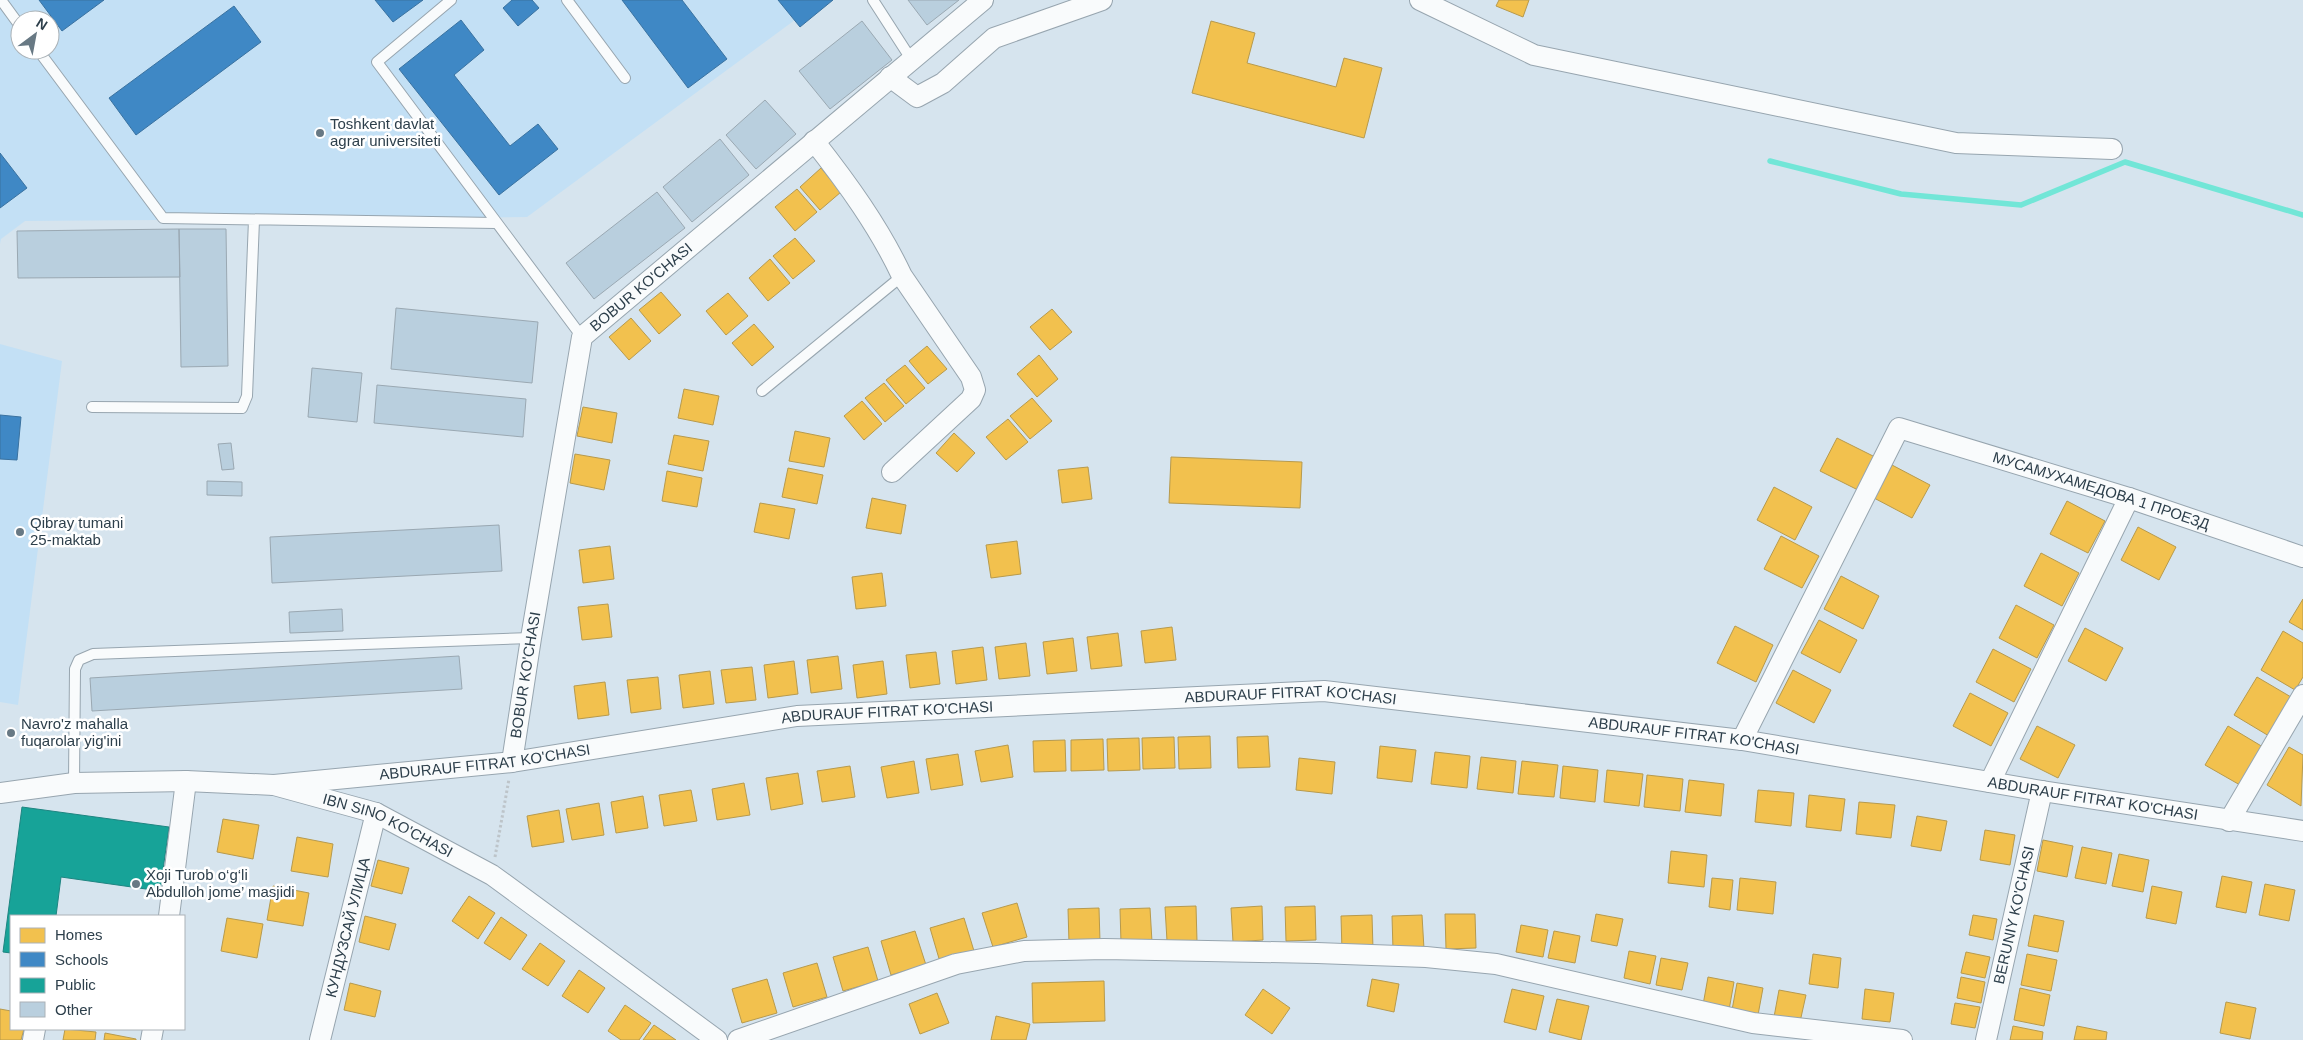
<svg xmlns="http://www.w3.org/2000/svg" width="2303" height="1040" font-family="Helvetica,sans-serif">
<style>
.built{fill:#c3e0f5;fill-rule:evenodd}
.homes{fill:#f2c14e;stroke:#b79a4d}
.schools{fill:#3f88c5;stroke:#3a72a0}
.public{fill:#17a398;stroke:#1e8581}
.lines{fill:none;stroke-linecap:round;stroke-linejoin:round}
.stream{stroke:#72e6d7;stroke-width:5.5}
.building{fill:#b9cfde;stroke:#9aa8b2}
.lane-casing{stroke:#97a5af;stroke-width:12}
.street-casing{stroke:#97a5af;stroke-width:22}
.path{stroke:#bdc4c9;stroke-width:3;stroke-dasharray:2.5 2.5;stroke-linecap:butt}
.lane{stroke:#f9fbfc;stroke-width:10}
.street{stroke:#f9fbfc;stroke-width:20}
.poi-dot{fill:#687984;stroke:#fff;stroke-width:2}
.labels{text-anchor:middle;stroke-width:5;stroke-linejoin:round;paint-order:stroke}
.poi-label{font-size:15px;fill:#2d3f4b;stroke:#fff;text-anchor:start}
.street-label{font-size:15px;fill:#2d3f4b;stroke:#fff}
</style>
<rect width="100%" height="100%" fill="#d6e4ee"/>
<path class="built" d="M0,0h822l-295,217 -502,4 -24,18 -1,5zM20,20h30v30h-30z
M0,344l62,17 -44,344 -18,-3z"/>
<path class="homes" d="M1499,0h30l-6,17 -27,-11z
M1211,21l44,12 -8,30 89,24 8,-29 38,10 -18,70 -172,-45z
M821,168l20,24 -21,18 -20,-23z
M797,189l20,23 -22,19 -20,-24z
M795,238l20,23 -22,18 -20,-23z
M770,259l20,24 -22,18 -19,-23z
M661,292l20,23 -22,19 -20,-24z
M728,293l20,23 -22,19 -20,-24z
M1052,309l20,23 -22,18 -20,-23z
M631,318l20,23 -22,19 -20,-23z
M754,324l20,23 -22,19 -20,-23z
M927,346l20,23 -19,15 -19,-23z
M1039,355l19,24 -21,18 -20,-23z
M905,365l20,23 -19,16 -20,-24z
M884,383l20,23 -19,16 -20,-24z
M684,389l35,7 -6,29 -35,-7z
M1032,398l20,23 -22,18 -20,-23z
M862,401l20,23 -18,16 -20,-24z
M583,407l34,6 -5,30 -35,-7z
M1008,419l20,23 -22,18 -20,-23z
M795,431l35,7 -6,29 -35,-6z
M954,433l21,20 -18,19 -21,-19z
M674,435l35,6 -6,30 -35,-7z
M1837,438l38,19 -17,33 -38,-19z
M575,454l35,6 -6,30 -34,-7z
M1171,457l131,5 -2,46 -131,-5z
M1892,465l38,20 -18,33 -38,-20z
M1088,467l4,32 -30,4 -4,-33z
M788,468l35,7 -6,29 -35,-7z
M667,471l35,7 -5,29 -35,-6z
M1774,487l38,20 -17,33 -38,-20z
M872,498l34,7 -5,29 -35,-6z
M2067,501l38,20 -17,32 -38,-19z
M760,503l35,6 -6,30 -35,-7z
M2138,527l38,20 -17,33 -38,-20z
M1781,536l38,20 -17,32 -38,-19z
M1017,541l4,33 -30,4 -5,-33z
M610,546l4,33 -31,4 -4,-33z
M2041,553l38,20 -17,33 -38,-20z
M882,573l4,33 -30,3 -4,-32z
M1841,576l38,20 -16,33 -39,-20z
M2303,599v31l-14,-8z
M608,604l4,33 -30,3 -4,-33z
M2016,605l38,20 -17,33 -38,-20z
M1819,620l38,20 -17,33 -39,-20z
M1735,626l38,19 -17,37 -39,-19z
M1172,627l4,33 -31,3 -4,-32z
M2085,628l38,20 -17,33 -38,-20z
M2283,631l20,12v34l-8,13 -34,-20z
M1118,633l4,33 -31,3 -4,-32z
M1073,638l4,33 -30,3 -4,-32z
M1026,643l4,33 -31,3 -4,-32z
M983,647l4,33 -31,4 -4,-33z
M1993,649l38,20 -17,33 -38,-20z
M936,652l4,32 -30,4 -4,-33z
M838,656l4,33 -31,4 -4,-33z
M794,661l4,33 -30,4 -4,-33z
M883,661l4,33 -30,4 -4,-33z
M752,667l4,33 -30,3 -5,-33z
M1793,670l38,20 -17,33 -38,-20z
M710,671l4,33 -31,4 -4,-33z
M658,677l3,32 -30,4 -4,-33z
M2257,677l34,20 -22,39 -35,-21z
M605,682l4,33 -31,4 -4,-33z
M1970,693l38,20 -17,33 -38,-20z
M2037,726l38,19 -17,33 -38,-19z
M2228,726l35,21 -23,38 -35,-20z
M1210,736l1,32 -32,1 -1,-32z
M1268,736l2,31 -32,1 -1,-31z
M1174,737l1,31 -32,1 -1,-31z
M1139,738l1,32 -32,1 -1,-32z
M1103,739l1,31 -33,1v-31z
M1065,740l1,31 -32,1 -1,-31z
M1008,745l5,32 -32,5 -6,-31z
M1380,746l36,4 -4,32 -35,-4z
M2289,747l14,8 -2,51 -34,-21z
M1435,752l35,4 -3,32 -36,-4z
M958,754l5,31 -32,5 -5,-31z
M1481,757l35,4 -3,32 -36,-4z
M1299,758l36,4 -3,32 -36,-4z
M914,761l5,32 -32,5 -6,-31z
M1522,761l36,4 -4,32 -36,-3z
M850,766l5,31 -33,5 -5,-31z
M1563,766l35,4 -3,32 -35,-4z
M1607,770l36,4 -4,32 -35,-4z
M798,773l5,31 -32,6 -5,-32z
M1647,775l36,4 -3,32 -36,-4z
M1689,780l35,4 -3,32 -36,-4z
M744,783l6,32 -33,5 -5,-31z
M691,790l6,31 -33,5 -5,-31z
M1758,790l36,3 -3,33 -36,-4z
M1809,795l36,4 -4,32 -35,-4z
M643,796l5,32 -32,5 -5,-31z
M1859,802l36,3 -4,33 -35,-4z
M599,803l5,32 -32,5 -6,-31z
M559,810l5,32 -32,5 -5,-31z
M1917,816l30,5 -6,30 -30,-5z
M223,819l36,6 -6,34 -36,-7z
M1985,830l30,5 -5,30 -30,-5z
M297,837l36,7 -5,33 -37,-6z
M2043,840l30,6 -6,31 -30,-6z
M2082,847l30,6 -6,31 -31,-6z
M1671,851l36,4 -3,32 -36,-4z
M2119,854l30,6 -6,32 -31,-6z
M378,860l31,8 -7,26 -31,-8z
M2222,876l30,6 -6,31 -30,-6z
M1712,878l21,2 -3,30 -21,-3z
M1740,878l36,4 -3,32 -36,-4z
M2265,884l30,6 -6,31 -30,-6z
M273,886l36,7 -6,33 -36,-6z
M2152,886l30,6 -6,32 -30,-6z
M469,896l26,17 -17,26 -26,-18z
M1017,903l10,34 -34,10 -11,-34z
M1196,906l1,35h-30l-2,-34z
M1262,906l1,34 -30,2 -2,-34z
M1315,906l1,34 -30,1 -1,-34z
M1099,908l1,34 -31,1 -1,-34z
M1150,908l2,34 -31,1 -1,-34z
M1445,914h30l1,34 -30,1z
M1596,914l27,5 -6,27 -26,-5z
M1372,915l1,34 -31,2 -1,-35z
M1422,915l2,34 -31,1 -1,-34z
M1973,915l24,4 -4,21 -24,-5z
M2034,915l30,6 -6,31 -30,-6z
M365,916l31,8 -7,26 -30,-8z
M501,917l26,18 -17,25 -26,-17z
M227,918l36,6 -6,34 -36,-7z
M964,918l10,33 -34,11 -10,-34z
M1521,925l27,5 -5,27 -27,-5z
M915,931l11,34 -35,10 -10,-34z
M1554,931l26,5 -5,27 -27,-5z
M540,943l25,18 -17,25 -26,-17z
M868,947l10,34 -35,10 -10,-34z
M1629,951l27,5 -6,28 -26,-6z
M1966,952l24,5 -5,21 -24,-5z
M1813,954l28,4 -3,30 -29,-4z
M2027,954l30,6 -6,31 -30,-6z
M1661,958l27,5 -6,27 -26,-5z
M817,963l10,34 -34,10 -10,-34z
M579,970l26,18 -17,25 -26,-17z
M1708,977l26,5 -5,28 -26,-5z
M1961,977l24,5 -4,21 -24,-5z
M767,979l10,34 -35,10 -10,-34z
M1372,979l27,5 -5,28 -27,-6z
M1104,981l1,40 -72,2 -1,-40z
M350,983l31,8 -6,26 -31,-7z
M1737,983l26,5 -5,27 -26,-5z
M2020,988l30,7 -6,31 -30,-6z
M1263,989l27,19 -18,26 -27,-19z
M1512,989l32,7 -8,34 -32,-8z
M1865,989l29,4 -4,29 -28,-3z
M1779,990l27,5 -6,27 -26,-5z
M937,993l12,30 -29,11 -11,-30z
M1557,999l32,7 -8,34 -32,-8z
M2226,1002l30,6 -6,31 -30,-6z
M1955,1003l25,4 -5,21 -24,-4z
M625,1005l26,18 -12,17h-18l-13,-9z
M0,1009l11,2v18h13l-3,11h-21z
M996,1016l34,8 -4,16h-35z
M654,1025l22,15h-33z
M2013,1026l30,6 -1,8h-32z
M2077,1026l30,6 -1,8h-32z
M65,1029l31,3 -1,8h-32z
M105,1033l31,6v1h-32z"/>
<path class="schools" d="M39,0h65l-42,31z
M375,0h48l-30,22z
M512,0h20l7,8 -21,18 -15,-18z
M622,0h60l45,59 -39,29z
M778,0h55l-33,27z
M234,6l27,36 -125,93 -27,-37z
M461,20l23,30 -30,25 56,71 28,-22 20,25 -59,46 -100,-126z
M0,153l27,35 -27,20z
M0,415l21,2 -4,43 -17,-1z"/>
<path class="public" d="M22,807l147,20 -9,64 -99,-14 -5,39h-45v37l-8,-1z"/>
<g class="lines">
<path class="stream" d="M1770,161l131,33 120,11 104,-43 178,53"/>
</g>
<path class="building" d="M908,0h51l-32,25z
M862,21l30,39 -62,49 -31,-38z
M765,100l31,34 -40,35 -30,-34z
M720,139l29,36 -57,47 -29,-35z
M657,192l28,36 -91,71 -28,-36z
M179,229l1,48 -162,1 -1,-47z
M179,229h47l2,137 -47,1z
M396,308l142,14 -6,61 -141,-14z
M312,368l50,5 -5,49 -49,-5z
M377,385l149,14 -3,38 -149,-14z
M231,443l3,26 -12,1 -4,-26z
M207,481l35,1v14l-35,-1z
M499,525l3,46 -230,12 -2,-46z
M342,609l1,22 -53,2 -1,-21z
M459,656l3,33 -370,22 -2,-33z"/>
<g class="lines">
<g class="lane-casing">
<path id="lane" d="M1,0l19,26
M451,0l-74,62 205,275
M567,0l58,78
M873,0l38,59
M38,50l125,168 333,5
M762,391l140,-115
M92,407l150,1 5,-12 7,-176
M74,783l1,-114 4,-9 14,-6 438,-16"/>
</g>
<g class="street-casing">
<g id="street">
<path d="M1420,0l114,55 422,88 156,6"/>
<path d="M890,77l27,20 26,-14 51,-45 108,-38"/>
<path d="M814,141c33,42 65,86 88,135l69,101 4,13 -4,9 -79,73"/>
<path id="s1" d="M1742,740l157,-312 230,70 174,59"/>
<path id="s2" d="M512,762l19,-124 51,-301 401,-337"/>
<path d="M1990,782l139,-284"/>
<path id="s3" d="M274,785l238,-23 285,-46 527,-25 418,49 300,51 261,40"/>
<path id="s4" d="M0,793l74,-10 112,-2 88,4 102,28 116,62 225,165"/>
<path d="M2229,821l74,-126"/>
<path d="M169,916l17,-135"/>
<path d="M33,1040l2,-11"/>
<path d="M151,1040l2,-11"/>
<path id="s5" d="M320,1040l56,-227"/>
<path d="M738,1040l218,-76 68,-13 80,-2 213,4 109,4 70,7 257,59 149,17"/>
<path id="s6" d="M1986,1040l56,-249"/>
</g>
</g>
<path class="path" d="M495,857l14,-78"/>
<use href="#lane" class="lane"/>
<use href="#street" class="street"/>
</g>
<g class="poi-dot">
<circle cx="320" cy="133" r="5"/>
<circle cx="20" cy="532" r="5"/>
<circle cx="11" cy="733" r="5"/>
<circle cx="136" cy="884" r="5"/>
</g>
<g class="labels">
<g class="poi-label">
<text x="330" y="129">Toshkent davlat<tspan x="330" dy="17">agrar universiteti</tspan></text>
<text x="30" y="528">Qibray tumani<tspan x="30" dy="17">25-maktab</tspan></text>
<text x="21" y="729">Navro'z mahalla<tspan x="21" dy="17">fuqarolar yig'ini</tspan></text>
<text x="146" y="880">Xoji Turob o‘g‘li<tspan x="146" dy="17">Abdulloh jome’ masjidi</tspan></text>
</g>
<g class="street-label">
<text dy="5" stroke="none"><textPath href="#s2" startOffset="508">BOBUR KO'CHASI</textPath></text>
<text dy="5" stroke="none"><textPath href="#s1" startOffset="561">МУСАМУХАМЕДОВА 1 ПРОЕЗД</textPath></text>
<text dy="5" stroke="none"><textPath href="#s2" startOffset="88">BOBUR KO'CHASI</textPath></text>
<text dy="5" stroke="none"><textPath href="#s3" startOffset="1022">ABDURAUF FITRAT KO'CHASI</textPath></text>
<text dy="5" stroke="none"><textPath href="#s3" startOffset="618">ABDURAUF FITRAT KO'CHASI</textPath></text>
<text dy="5" stroke="none"><textPath href="#s3" startOffset="1428">ABDURAUF FITRAT KO'CHASI</textPath></text>
<text dy="5" stroke="none"><textPath href="#s3" startOffset="212">ABDURAUF FITRAT KO'CHASI</textPath></text>
<text dy="5" stroke="none"><textPath href="#s3" startOffset="1832">ABDURAUF FITRAT KO'CHASI</textPath></text>
<text dy="5" stroke="none"><textPath href="#s4" startOffset="396">IBN SINO KO'CHASI</textPath></text>
<text dy="5" stroke="none"><textPath href="#s6" startOffset="128">BERUNIY KO'CHASI</textPath></text>
<text dy="5" stroke="none"><textPath href="#s5" startOffset="116">КУНДУЗСАЙ УЛИЦА</textPath></text>
</g>
</g>
<rect x="10" y="915" width="175" height="115" fill="#ffffff" stroke="#abb2b7"/>
<rect x="20" y="928" width="25" height="15" fill="#f2c14e" stroke="#abb2b7"/>
<text x="55" y="940" font-size="15" fill="#2d3f4b">Homes</text>
<rect x="20" y="952" width="25" height="15" fill="#3f88c5" stroke="#abb2b7"/>
<text x="55" y="965" font-size="15" fill="#2d3f4b">Schools</text>
<rect x="20" y="978" width="25" height="15" fill="#17a398" stroke="#abb2b7"/>
<text x="55" y="990" font-size="15" fill="#2d3f4b">Public</text>
<rect x="20" y="1002" width="25" height="15" fill="#b9cfde" stroke="#abb2b7"/>
<text x="55" y="1015" font-size="15" fill="#2d3f4b">Other</text>
<g transform="translate(35 35) rotate(32)"><circle r="24" fill="#ffffff" stroke="#abb2b7"/>
<path d="M0-4L9 19L0 12L-9 19Z" fill="#687984"/>
<text y="-8" font-size="14" font-weight="bold" text-anchor="middle" fill="#2d3f4b">N</text>
</g>
</svg>
